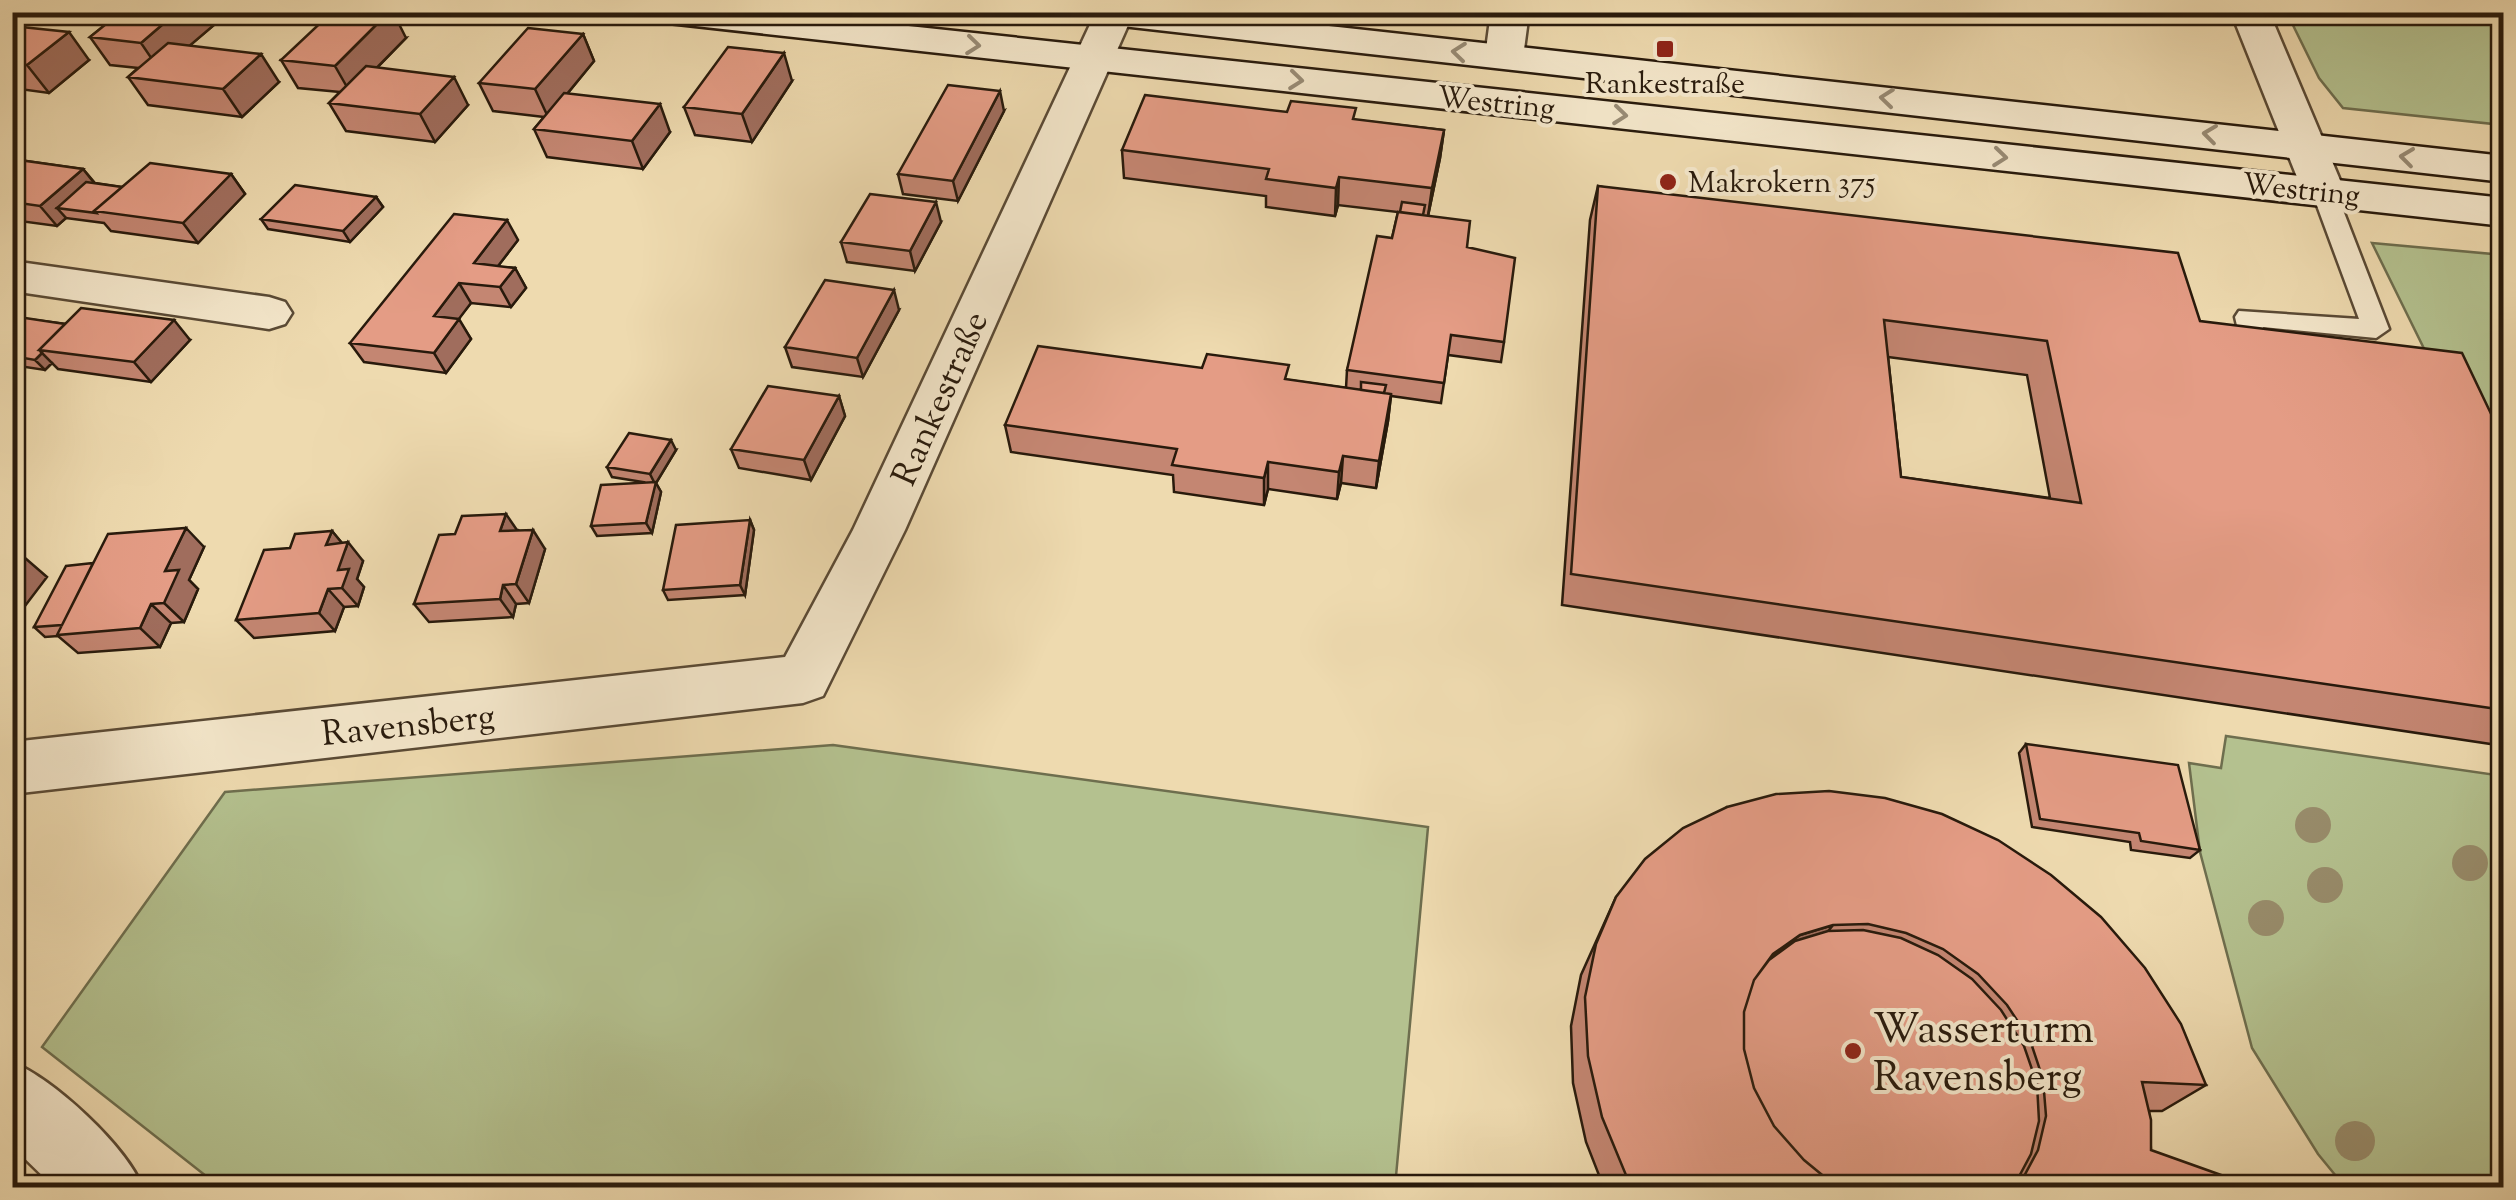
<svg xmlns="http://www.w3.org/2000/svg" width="2516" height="1200" font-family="'Sorts Mill Goudy',serif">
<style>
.green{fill:#b4c18f;stroke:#6e6e4e;stroke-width:2.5}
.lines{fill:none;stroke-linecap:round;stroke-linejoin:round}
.service-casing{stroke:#5a4a35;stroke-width:5}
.minor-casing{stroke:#5a4a35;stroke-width:5}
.secondary-casing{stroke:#281a0c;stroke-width:5}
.service{fill:#f4e7cb;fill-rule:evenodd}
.minor{fill:#f4e7cb;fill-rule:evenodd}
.secondary{fill:#f4e7cb;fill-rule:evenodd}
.tree{fill:#988c6b}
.wall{fill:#c48672;stroke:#281a0c;stroke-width:2.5;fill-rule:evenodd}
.shaded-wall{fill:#a06d5d;stroke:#281a0c;stroke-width:2.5}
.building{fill:#e49c85;stroke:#281a0c;stroke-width:2.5;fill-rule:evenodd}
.oneway{stroke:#988b75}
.poi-dot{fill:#8f2418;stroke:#f4e7cb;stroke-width:4}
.labels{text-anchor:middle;stroke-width:8;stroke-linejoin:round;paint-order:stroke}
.far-poi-label{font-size:30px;fill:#281a0c;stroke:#f4e7cb}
.far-street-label{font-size:30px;fill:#281a0c;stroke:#f4e7cb}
.street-label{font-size:35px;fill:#281a0c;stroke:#f4e7cb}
.near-poi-label{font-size:42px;fill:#281a0c;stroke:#f4e7cb;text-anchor:start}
</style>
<rect width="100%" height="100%" fill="#eedaaf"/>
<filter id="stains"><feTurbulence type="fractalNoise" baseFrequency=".002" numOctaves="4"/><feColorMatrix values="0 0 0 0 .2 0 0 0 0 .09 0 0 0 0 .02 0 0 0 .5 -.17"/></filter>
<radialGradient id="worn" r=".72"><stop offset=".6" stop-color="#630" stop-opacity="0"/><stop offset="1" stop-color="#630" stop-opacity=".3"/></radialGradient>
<path class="green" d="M2287,13h216v112l-160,-17 -24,-30z
M2372,243l131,12v254z
M2226,736l277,40v411h-158l-27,-33 -66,-106 -52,-196 -11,-89 32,5z
M833,745l595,82 -33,360h-1175l-178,-140 183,-255z"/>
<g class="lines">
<g class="service-casing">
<path id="service" d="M2324,185l12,7 53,137 -13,9 -113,-11 7,39 -13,9 -9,-3 -13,-55 4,-6 120,8 -47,-127z"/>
</g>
<g class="minor-casing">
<path id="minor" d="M1491,12h38l-6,45 -5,8h-28l-5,-8z
M2231,12h38l76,180 -6,9 -15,4 -15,-4 -6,-9z
M1095,14h38l-228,516 -82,166 -20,7 -791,91v-52l773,-85 68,-127z
M12,261l257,36 16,5 7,11 -7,11 -16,5 -257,-38z
M12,1062c43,18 113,83 131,126h-88l-43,-42z"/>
</g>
<g class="secondary-casing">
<path id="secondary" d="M650,12h128l1726,186v28l-1836,-203 -13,-3z
M1078,12h125l1301,144v26l-1408,-159 -13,-3z"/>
</g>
<use href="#service" class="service"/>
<use href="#minor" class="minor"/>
<use href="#secondary" class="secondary"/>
</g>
<g class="tree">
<circle cx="2313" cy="825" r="18"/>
<circle cx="2470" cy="863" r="18"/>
<circle cx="2325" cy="885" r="18"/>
<circle cx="2266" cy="918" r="18"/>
<circle cx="2355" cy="1141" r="20"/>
</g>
<path class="wall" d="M121,12h96l4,7 -32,27 90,36 -37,35 -94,-12 -20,-28 10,-9 -28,-3 -20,-28z
M12,26l77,34 -40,33 -37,-5z
M583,34l11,27 -26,32 102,39 -27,37 -96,-12 -13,-28 10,-12 -51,-6 -14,-28z
M406,38l-29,30 91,37 -33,37 -89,-11 -17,-28 11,-11 -42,-4 -17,-28z
M792,81l-40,61 -57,-7 -11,-28z
M1004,111l-46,90 -55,-7 -5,-20z
M1355,120l89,10 -4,28 -12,58 39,31 37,95 -3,20 -53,-7 -7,48 -50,-7 -3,25 -12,67 -35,-5 -4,16 -69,-10 -4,16 -90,-13 -1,-17 -162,-23 -6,-27 284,-45 57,8 1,-18 45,-132 6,-26 -60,-7 -3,11 -69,-9v-11l-142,-18 -2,-28z
M12,159l71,10 12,14 27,4 109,-13 14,20 -47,49 -87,-12 -7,-8 -38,-5 -9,8 -45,-6z
M1598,186l602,135 304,120v305l-942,-141 28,-385zM1888,357l139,18 23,123 -149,-21z
M376,197l7,10 -33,35 -82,-13 -7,-10z
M941,222l-26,49 -68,-9 -6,-20z
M518,240l-20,26 17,2 11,20 -15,19 -40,-4 -13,16 13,20 -25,34 -82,-11 -14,-19z
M12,305l10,11 -2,2 170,22 -39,42 -93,-13 -6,-6 -7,7 -33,-5z
M899,310l-36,67 -71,-10 -7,-20z
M839,396l6,20 -34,64 -72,-12 -8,-19z
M676,450l-20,33 5,9 -9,41 -55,3 -6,-10 52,-44 -31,-5 -5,-10z
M750,520l4,10 -9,65 -77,5 -5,-10z
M518,530l27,19 -16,54 -13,1 -3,13 -84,5 -15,-18z
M332,531l10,12 21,18 -6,18 7,8 -6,19 -14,1 -9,24 -81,7 -18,-18 54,-72z
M204,547l-15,33 9,9 -14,33 -13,1 -11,24 -82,6 -20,-17 -13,1 -11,-10 59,-64z
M2026,744l174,106 -10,8 -59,-8 -1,-8 -98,-15 -13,-74z
M1727,807l479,278 -44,26h-13l2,39 70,38h-617l-18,-46 -13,-59 -2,-57 10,-51 35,-78z"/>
<path class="shaded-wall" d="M177,12h40l4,7 -61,52 -19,-28z
M389,12h4l13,26 -55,56 -16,-28z
M69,32l20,28 -40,33 -22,-28z
M583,34l11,27 -46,56 -13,-28z
M784,53l8,28 -40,61 -10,-28z
M261,54l18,28 -37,35 -19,-28z
M454,77l14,28 -33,37 -15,-28z
M1000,91l4,20 -46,90 -5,-20z
M660,104l10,28 -27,37 -11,-28z
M1444,130l-4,28 -12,58 4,-28z
M83,169l16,20 -42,19 9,10 -9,8 -17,-20z
M231,174l14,20 -47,49 -15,-20z
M1339,177l-1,28 -3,11 1,-28z
M376,197l7,10 -33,35 -7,-11z
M936,202l5,20 -26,49 -5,-20z
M507,220l11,20 -33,43 -11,-20z
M515,268l11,20 -15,19 -11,-20z
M459,283l12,20 -25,33 -12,-20z
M894,290l5,20 -36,67 -6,-19z
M12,305l10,11 -10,8z
M459,319l12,20 -25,34 -12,-20z
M174,320l16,20 -39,42 -17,-20z
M42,353l10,10 -7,7 -10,-10z
M1391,394l-3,27 -12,67 3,-27z
M839,396l6,20 -34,64 -7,-20z
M671,440l5,10 -20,33 5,9 -9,41 -6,-10 9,-39 -5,-10z
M1343,456l-2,27 -4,16 2,-27z
M1268,462v27l-4,16v-27z
M506,514l13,19 -19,-2z
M750,520l4,10 -9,65 -5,-10z
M186,528l18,19 -15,33 9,9 -14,33 -20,-19 1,-32z
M533,530l12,19 -16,54 -13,-19z
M332,531l14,17 2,-6 15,19 -6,18 7,8 -6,19 -16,-18 -4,-18 -12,-25z
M12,551h5l30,26 -35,46z
M503,585l13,19 -3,13 -13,-18z
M328,589l16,18 -9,24 -16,-18z
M151,604l20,19 -11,24 -20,-19z
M1833,925l-25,32 -57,28 22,-31 27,-19z"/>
<path class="building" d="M121,12h56l-36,31 -51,-6z
M332,12h57l-54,54 -54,-6z
M12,26l57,6 -42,33 -15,-2z
M528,28l55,6 -48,55 -56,-6z
M168,43l93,11 -38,35 -95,-12z
M728,47l56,6 -42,61 -58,-7z
M366,66l88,11 -34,37 -91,-11z
M948,85l52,6 -47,90 -55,-7z
M564,93l96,11 -28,37 -98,-12z
M1145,95l142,17 4,-11 65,7 -3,11 91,11 -12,58 -93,-11 -3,11 -70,-9 3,-10 -147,-19z
M12,159l71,10 -43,37 -28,-4z
M150,163l81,11 -48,49 -89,-12z
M86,182l36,5 -28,24 2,2 -39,-5z
M295,185l81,12 -33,34 -82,-12z
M1598,186l580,67 22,68 262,32 42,88v269l-933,-136zM1884,320l163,21 34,162 -180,-26z
M870,194l66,8 -26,49 -69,-9z
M1402,202l23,3 -2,10 -23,-3z
M1398,212l72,9 -3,26 48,11 -11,84 -53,-7 -7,48 -97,-13 30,-134 15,2z
M454,214l53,6 -33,43 41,5 -15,19 -41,-4 -25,33 25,3 -25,34 -84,-10z
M825,280l69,10 -37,68 -72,-11z
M81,308l93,12 -40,42 -95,-12z
M12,316l53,8 -26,26 3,3 -7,7 -23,-4z
M1038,346l164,22 5,-14 82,11 -4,14 106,15 -12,67 -36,-5 -4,16 -71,-10 -4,16 -92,-13 5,-16 -172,-24z
M1361,382l25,3 -2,8 -23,-3z
M768,386l71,10 -35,64 -73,-11z
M629,433l42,7 -21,34 -43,-7z
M656,482l-10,41 -55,3 10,-41z
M506,514l-6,17 33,-1 -17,54 -13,1 -3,14 -86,5 25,-69 16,-1 7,-18z
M750,520l-10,65 -77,5 13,-65z
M186,528l-21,43 14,-1 -15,33 -13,1 -11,24 -83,7 51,-101z
M332,531l-6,14 22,-3 -10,28 11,-1 -7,19 -14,1 -9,24 -83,7 28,-70 26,-2 5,-14z
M93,563l-31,62 -28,2 32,-61z
M2026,744l152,21 22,85 -59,-9 -2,-8 -99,-14z
M1829,791l56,7 57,16 56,26 53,35 50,42 44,51 36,56 25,61 -64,-3 9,38v30l70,25v13h-209l10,-8 16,-30 8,-34 -3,-37 -13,-39 -23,-35 -29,-31 -35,-25 -37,-16 -38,-9 -35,1 -33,10 -27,19 -19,26 -10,32v37l10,39 20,38 30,34 34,28h-205l-5,-8 -26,-63 -14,-61 -3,-59 11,-53 20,-47 29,-38 38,-31 44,-21 49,-13z
M1863,930l38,8 37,17 34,24 29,31 23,36 13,38 2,37 -8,33 -16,30 -4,4h-173l-34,-28 -30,-34 -20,-38 -10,-39v-37l10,-32 15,-20 26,-19 33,-10z"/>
<defs><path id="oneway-chevron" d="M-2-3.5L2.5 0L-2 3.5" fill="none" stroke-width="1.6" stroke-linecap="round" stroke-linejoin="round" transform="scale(2.5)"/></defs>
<g class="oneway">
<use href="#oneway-chevron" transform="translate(973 45) rotate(6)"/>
<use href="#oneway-chevron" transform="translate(1459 52) rotate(-174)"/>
<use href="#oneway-chevron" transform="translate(1296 80) rotate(6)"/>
<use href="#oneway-chevron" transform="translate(1887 98) rotate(-174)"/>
<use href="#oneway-chevron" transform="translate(1620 115) rotate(6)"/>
<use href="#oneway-chevron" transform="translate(2210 134) rotate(-173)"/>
<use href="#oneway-chevron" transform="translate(2000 157) rotate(6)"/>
<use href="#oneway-chevron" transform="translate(2407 157) rotate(-173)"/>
</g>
<g class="poi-dot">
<rect x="1655" y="39" width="20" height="20" rx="5"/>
<circle cx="1668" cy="182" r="10"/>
<circle cx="1853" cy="1051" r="10"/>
</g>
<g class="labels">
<g class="far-poi-label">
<text x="1665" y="93">Rankestraße</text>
<text x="1688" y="192" text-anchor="start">Makrokern 375</text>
</g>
<g class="far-street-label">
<text transform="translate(1496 102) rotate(6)" y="10">Westring</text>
<text transform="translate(2301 189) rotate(6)" y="10">Westring</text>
</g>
<g class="street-label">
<text transform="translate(939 398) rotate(-66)" y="12">Rankestraße</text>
<text transform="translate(408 724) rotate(-6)" y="12">Ravensberg</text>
</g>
<g class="near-poi-label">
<text x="1873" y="1042">Wasserturm<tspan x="1873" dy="48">Ravensberg</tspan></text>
</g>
</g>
<rect width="2516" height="1200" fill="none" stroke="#eedaaf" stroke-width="50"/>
<rect x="15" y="15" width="2486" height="1170" fill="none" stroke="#281a0c" stroke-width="5"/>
<rect x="25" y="25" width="2466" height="1150" fill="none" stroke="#281a0c" stroke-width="2.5"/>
<rect width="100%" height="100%" filter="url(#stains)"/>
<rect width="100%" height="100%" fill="url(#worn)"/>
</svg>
